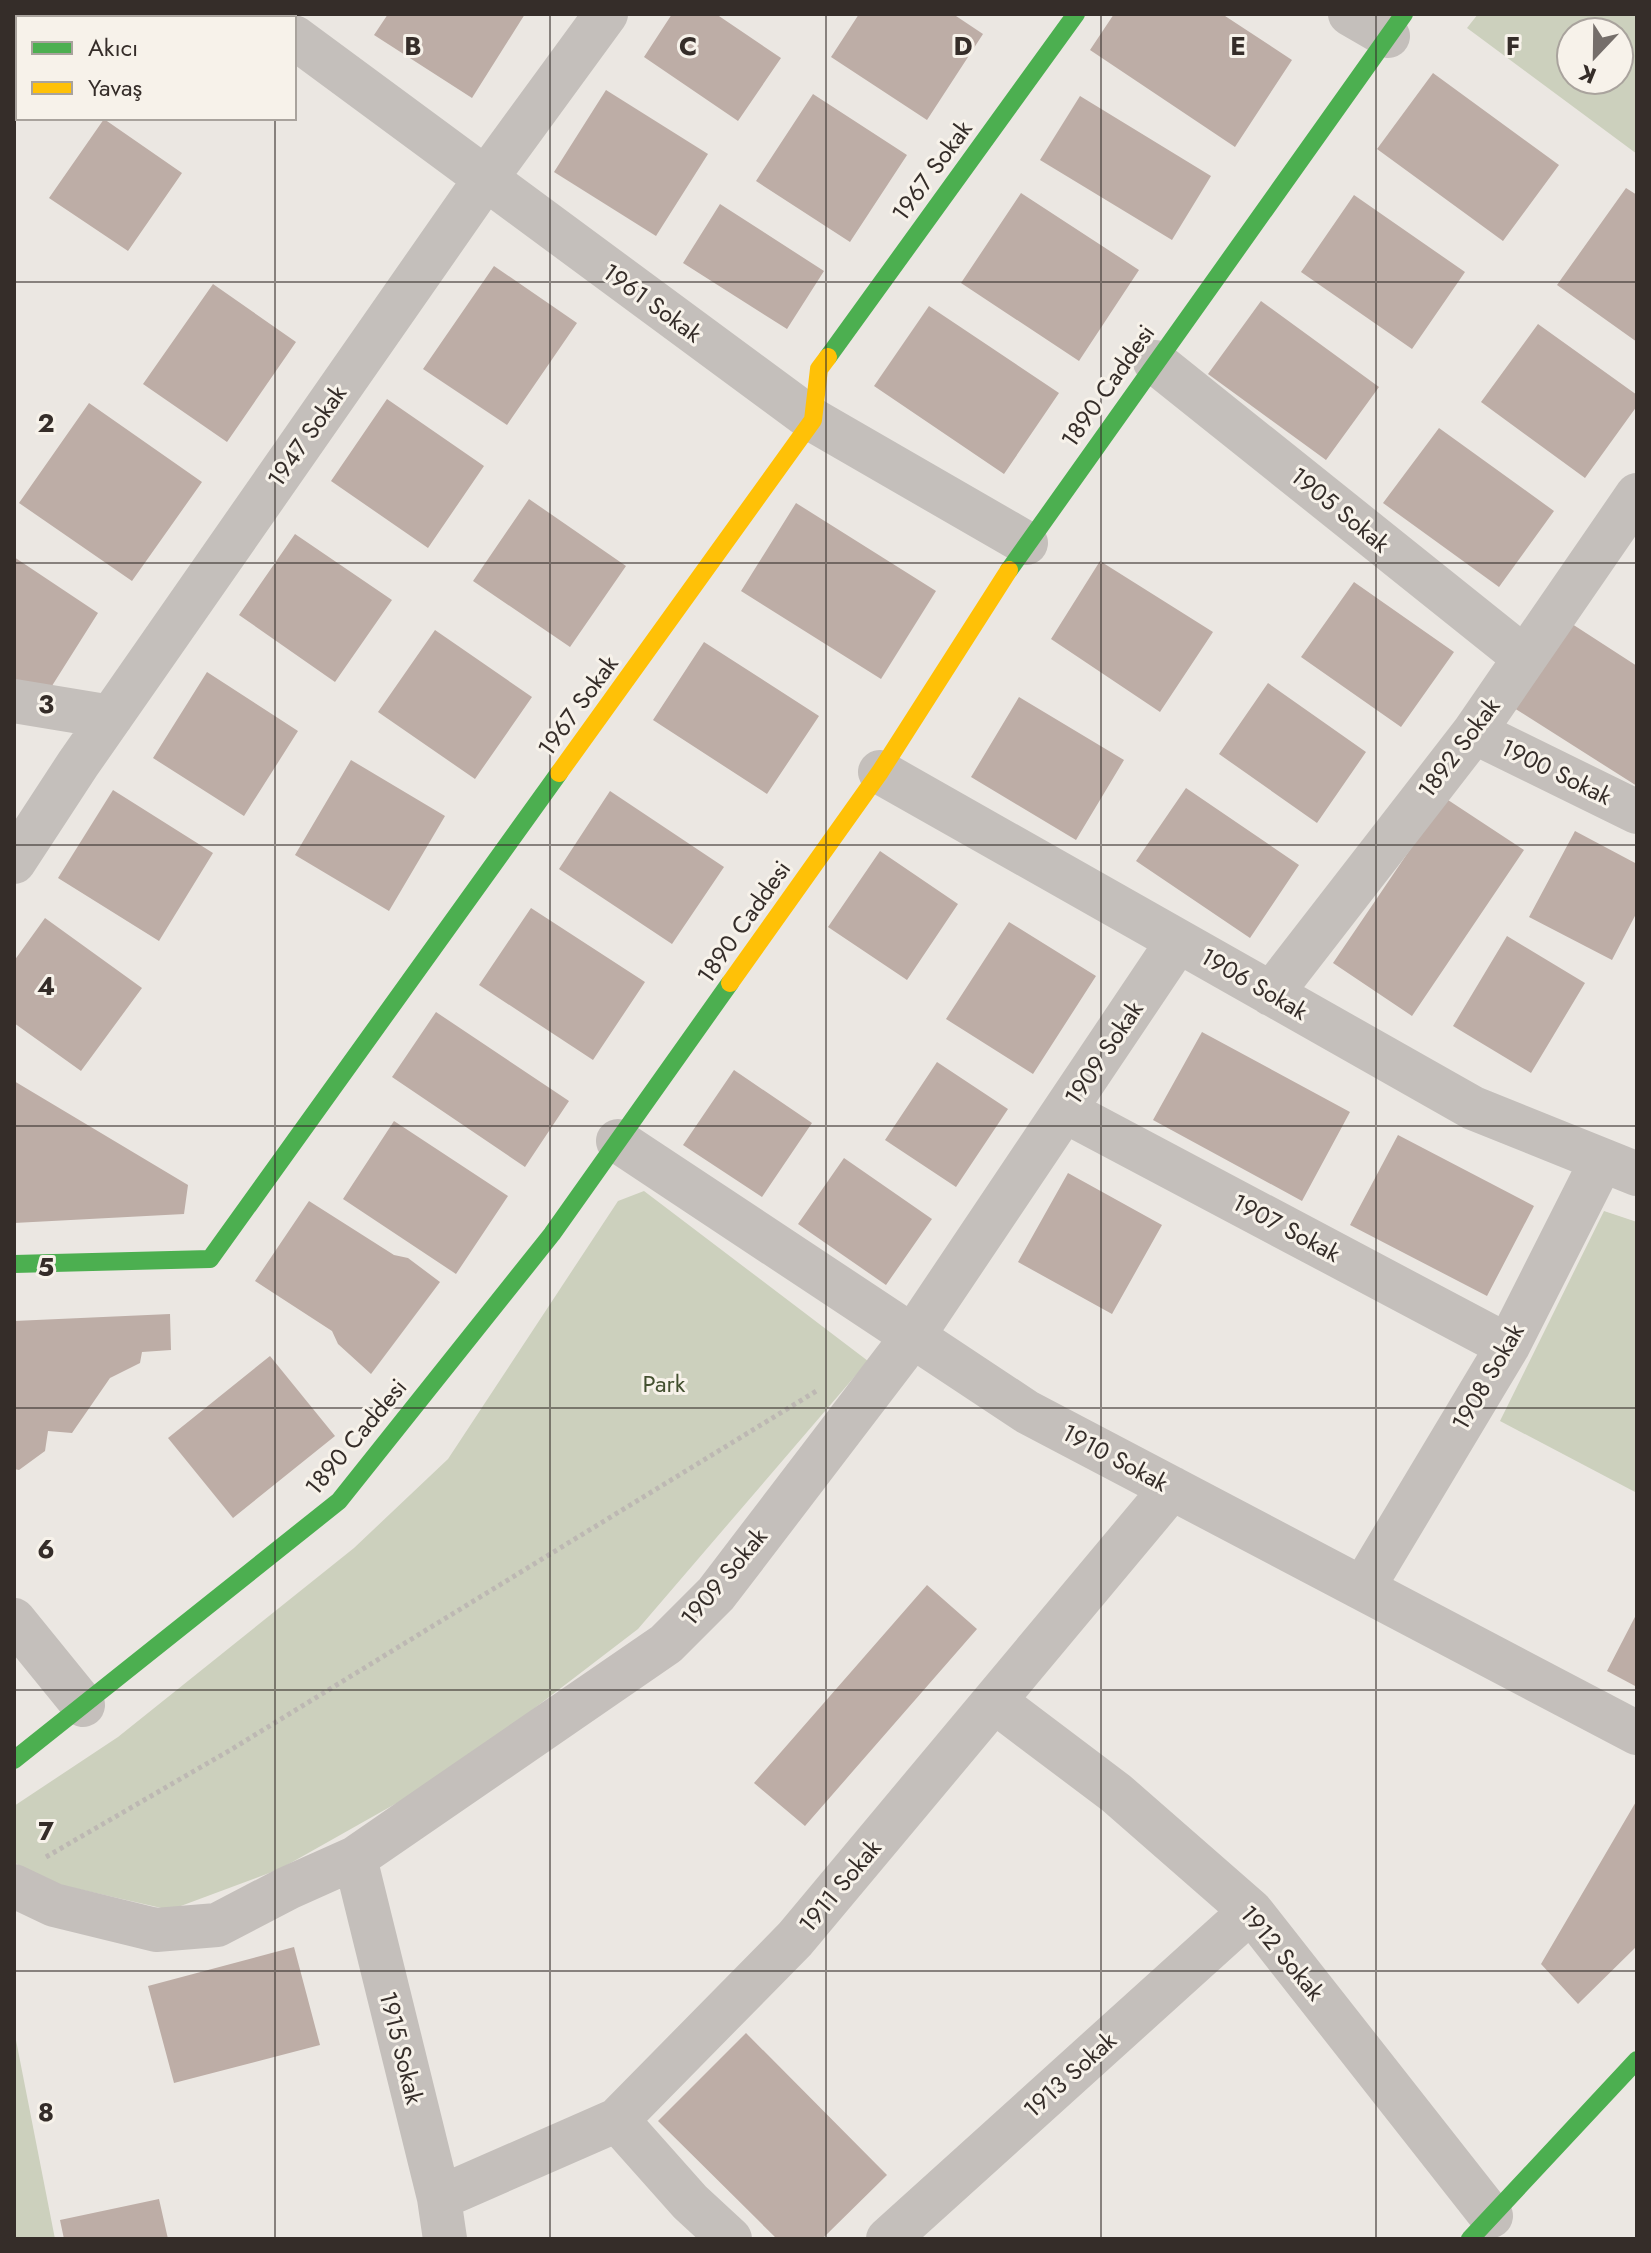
<svg xmlns="http://www.w3.org/2000/svg" width="1651" height="2253" font-family="Jost,sans-serif">
<style>
.green{fill:#ccd0bd;fill-rule:evenodd}
.building{fill:#bdada6}
.lines{fill:none;stroke-linecap:round;stroke-linejoin:round}
.path{stroke:#bdb8b3;stroke-width:5;stroke-dasharray:4 4;stroke-linecap:butt}
.street{stroke:#c4bfbb;stroke-width:44}
.fast{stroke:#4caf50;stroke-width:18}
.slow{stroke:#ffc107;stroke-width:18}
.grid{fill:none;stroke:#352d29;stroke-width:2;stroke-opacity:0.55}
.labels{text-anchor:middle;stroke-width:6;stroke-linejoin:round;paint-order:stroke}
.street-label{font-size:24px;fill:#352d29;stroke:#f7f2ea}
.park-label{font-size:24px;fill:#435030;stroke:#f7f2ea}
.grid-label{font-size:26px;text-anchor:middle;font-weight:bold;fill:#352d29;stroke:#f7f2ea;stroke-width:6;stroke-linejoin:round;paint-order:stroke}
</style>
<rect width="100%" height="100%" fill="#ebe7e2"/>
<path class="green" d="M1478,14h159v140l-170,-126zM1571,32h48v48h-48z
M644,1191l224,170 -230,268 -188,144 -170,96 -110,41 -131,-30 -25,-18v-56l104,-69 236,-189 94,-89 170,-258z
M1604,1211l33,11v271l-137,-72z
M14,2030l41,209h-41z"/>
<path class="building" d="M388,14h137l-53,84 -98,-63z
M672,14h44l65,44 -43,63 -94,-64z
M859,14h94l30,20 -56,86 -96,-63z
M1114,14h108l70,46 -57,87 -145,-97z
M1433,73l126,92 -56,76 -126,-92z
M606,90l102,64 -52,82 -102,-64z
M813,94l94,61 -57,87 -94,-61z
M1080,96l131,80 -39,64 -132,-80z
M104,119l78,54 -54,78 -79,-53z
M1626,188l11,7v147l-80,-57z
M1021,193l118,77 -60,91 -118,-78z
M1354,195l111,77 -53,77 -111,-77z
M720,204l104,67 -37,58 -104,-66z
M494,266l83,57 -70,102 -84,-56z
M213,284l83,58 -69,100 -84,-58z
M1261,301l118,86 -53,73 -118,-86z
M929,306l130,87 -55,81 -130,-88z
M1538,324l99,71v11l-52,72 -104,-76z
M387,399l97,67 -56,82 -97,-67z
M89,403l113,79 -70,99 -113,-78z
M1439,428l115,83 -55,76 -116,-84z
M529,499l97,67 -56,81 -97,-66z
M796,503l140,88 -55,88 -140,-88z
M295,534l97,66 -57,82 -96,-67z
M14,557l84,56 -48,76 -36,-8z
M1100,561l113,71 -53,80 -109,-73z
M1354,582l100,70 -53,75 -100,-70z
M1569,622l68,44v120l-123,-78z
M435,630l97,67 -57,82 -97,-67z
M704,642l115,74 -52,78 -114,-74z
M207,672l91,59 -54,85 -91,-58z
M1268,683l98,69 -49,71 -98,-69z
M1019,697l105,63 -48,80 -105,-63z
M351,760l94,56 -56,95 -94,-56z
M1186,788l113,77 -49,73 -114,-77z
M113,790l100,63 -54,88 -101,-63z
M610,791l114,76 -52,77 -113,-75z
M1445,798l79,52 -112,166 -79,-53z
M1575,831l62,33v48l-25,48 -83,-43z
M880,851l78,53 -51,76 -79,-53z
M531,908l114,74 -52,78 -114,-75z
M45,918l97,70 -61,83 -67,-48v-62z
M1009,922l87,54 -63,98 -87,-55z
M1507,936l78,47 -54,90 -78,-47z
M436,1012l133,89 -44,66 -133,-90z
M1202,1032l148,80 -48,89 -149,-81z
M937,1062l71,47 -52,78 -71,-47z
M734,1070l78,53 -50,74 -79,-52z
M14,1081l174,104 -4,29 -170,9z
M394,1121l114,75 -52,78 -113,-75z
M1398,1135l136,71 -47,90 -137,-71z
M844,1158l88,61 -46,66 -88,-61z
M1068,1173l94,52 -50,89 -94,-52z
M309,1201l85,54 14,3 32,24 -69,92 -33,-30 -6,-13 -77,-50z
M170,1314l1,36 -29,2 -2,11 -30,15 -38,55 -24,-2 -3,20 -26,19 -5,-1v-148z
M270,1356l65,80 -102,82 -65,-80z
M927,1585l50,44 -172,197 -51,-43z
M1637,1613v74l-30,-16z
M1637,1800v146l-59,58 -37,-40z
M294,1947l26,98 -146,38 -26,-97z
M746,2033l141,142 -65,64h-45l-119,-118z
M159,2199l9,40h-104l-4,-19z"/>
<g class="lines">
<path class="path" d="M46,1857l186,-108 586,-359"/>
<path class="street" d="M263,14l6,4
M1350,14l38,22
M74,18l3,-4
M294,37l519,383 213,123
M14,97l4,-5
M1155,362l370,296
M14,701l97,16
M1474,732l163,80
M880,772l593,336 164,66
M14,862l64,-98 406,-583 122,-167
M1271,994l203,-262 163,-237
M1065,1111l443,235
M618,1141l409,271 610,321
M1363,1588l145,-242 94,-186
M14,1620l69,85
M994,1701l122,92 135,118 240,305
M355,1858l84,340 6,41
M14,1886l40,19 102,25 61,-5 71,-37 67,-30 311,-214 50,-50 197,-258 265,-395
M617,2120l73,82 40,37
M439,2198l178,-78 178,-181 377,-451
M888,2239l363,-328"/>
<path class="fast" d="M828,357l248,-343
M1009,570l395,-556
M14,1264l196,-5 349,-486
M14,1760l325,-259 213,-267 178,-251
M1470,2239l167,-179"/>
<path class="slow" d="M559,773l254,-353 6,-51 9,-12
M730,983l150,-211 129,-202"/>
</g>
<path class="grid" d="M275,14v4M550,14v2225M826,14v2225M1101,14v2225M1376,14v2225M275,118v2121M14,282h1623M14,563h1623M14,845h1623M14,1126h1623M14,1408h1623M14,1690h1623M14,1971h1623"/>
<g class="labels">
<g class="street-label">
<text transform="translate(932 171) rotate(-54)" y="8">1967 Sokak</text>
<text transform="translate(652 303) rotate(36)" y="8">1961 Sokak</text>
<text transform="translate(1108 386) rotate(-55)" y="8">1890 Caddesi</text>
<text transform="translate(307 436) rotate(-55)" y="8">1947 Sokak</text>
<text transform="translate(1340 510) rotate(39)" y="8">1905 Sokak</text>
<text transform="translate(578 706) rotate(-54)" y="8">1967 Sokak</text>
<text transform="translate(1459 748) rotate(-53)" y="8">1892 Sokak</text>
<text transform="translate(1556 772) rotate(26)" y="8">1900 Sokak</text>
<text transform="translate(744 922) rotate(-55)" y="8">1890 Caddesi</text>
<text transform="translate(1254 984) rotate(30)" y="8">1906 Sokak</text>
<text transform="translate(1104 1053) rotate(-56)" y="8">1909 Sokak</text>
<text transform="translate(1286 1228) rotate(28)" y="8">1907 Sokak</text>
<text transform="translate(1488 1377) rotate(-60)" y="8">1908 Sokak</text>
<text transform="translate(356 1437) rotate(-50)" y="8">1890 Caddesi</text>
<text transform="translate(1115 1458) rotate(28)" y="8">1910 Sokak</text>
<text transform="translate(724 1577) rotate(-50)" y="8">1909 Sokak</text>
<text transform="translate(840 1886) rotate(-50)" y="8">1911 Sokak</text>
<text transform="translate(1282 1953) rotate(50)" y="8">1912 Sokak</text>
<text transform="translate(401 2048) rotate(76)" y="8">1915 Sokak</text>
<text transform="translate(1070 2075) rotate(-42)" y="8">1913 Sokak</text>
</g>
<g class="park-label">
<text x="664" y="1392">Park</text>
</g>
</g>
<g class="grid-label">
<text x="413" y="55">B</text>
<text x="688" y="55">C</text>
<text x="963" y="55">D</text>
<text x="1238" y="55">E</text>
<text x="1513" y="55">F</text>
<text x="46" y="432">2</text>
<text x="46" y="713">3</text>
<text x="46" y="995">4</text>
<text x="46" y="1276">5</text>
<text x="46" y="1558">6</text>
<text x="46" y="1840">7</text>
<text x="46" y="2121">8</text>
</g>
<rect width="1651" height="2253" fill="none" stroke="#352d29" stroke-width="32"/>
<rect x="16" y="16" width="280" height="104" fill="#f7f2ea" stroke="#a9a39d" stroke-width="2"/>
<rect x="32" y="42" width="40" height="12" fill="#4caf50" stroke="#a9a39d" stroke-width="2"/>
<text x="88" y="56" font-size="24" fill="#352d29">Akıcı</text>
<rect x="32" y="82" width="40" height="12" fill="#ffc107" stroke="#a9a39d" stroke-width="2"/>
<text x="88" y="96" font-size="24" fill="#352d29">Yavaş</text>
<g transform="translate(1595 56) rotate(202)"><circle r="38" fill="#f7f2ea" stroke="#a9a39d" stroke-width="2"/>
<path d="M0-6L14 30L0 20L-14 30Z" fill="#756e6a"/>
<text y="-12" font-size="22" font-weight="bold" text-anchor="middle" fill="#352d29">K</text>
</g>
</svg>
